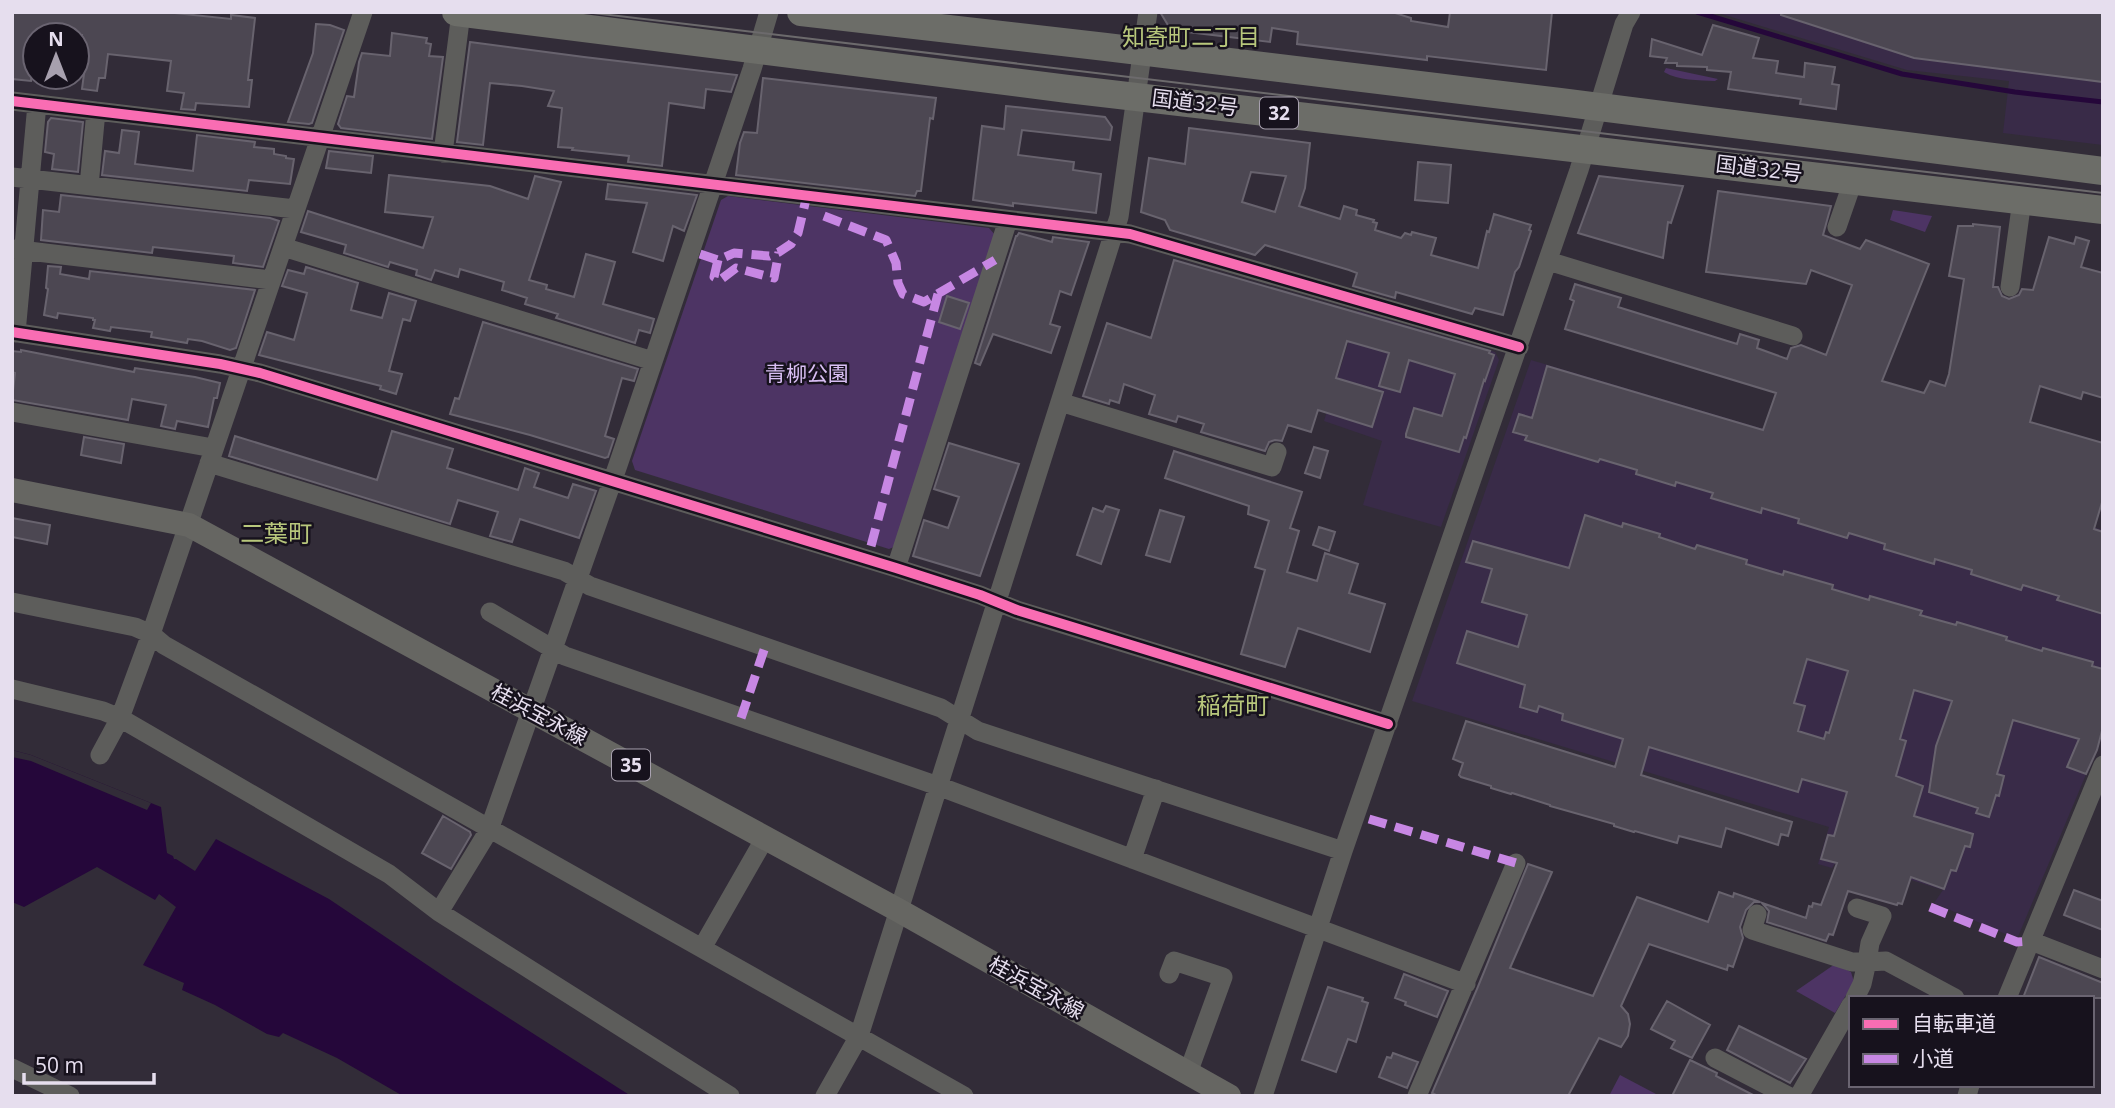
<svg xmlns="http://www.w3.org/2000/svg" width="2115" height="1108" font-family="'Open Sans','Noto Sans JP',sans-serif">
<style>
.built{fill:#392b48}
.green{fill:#4d3464}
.water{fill:#25073a}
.pier{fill:#322c38}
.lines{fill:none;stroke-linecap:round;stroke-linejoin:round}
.stream{stroke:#25073a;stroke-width:5}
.building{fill:#4c4752;stroke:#68636e;stroke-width:2;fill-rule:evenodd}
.minor{stroke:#5d5d5b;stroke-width:19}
.major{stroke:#666662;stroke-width:24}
.highway{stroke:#6c6d68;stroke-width:28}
.tram{stroke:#6c6a6c;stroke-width:2}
.quiet{stroke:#c787e3;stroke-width:9;stroke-dasharray:18 9;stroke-linecap:butt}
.cycleway-casing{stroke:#17121d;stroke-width:15}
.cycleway{stroke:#f96db3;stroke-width:10}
.labels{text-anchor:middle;stroke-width:5;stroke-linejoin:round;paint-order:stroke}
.shield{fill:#17121d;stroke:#a8a1af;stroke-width:2}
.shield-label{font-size:19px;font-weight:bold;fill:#e6deee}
.street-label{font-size:21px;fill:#e6deee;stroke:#17121d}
.park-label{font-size:21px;fill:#d9bff4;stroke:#17121d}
.neighbourhood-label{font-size:23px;fill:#b8c77c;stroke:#17121d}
.quarter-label{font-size:24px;fill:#b8c77c;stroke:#17121d}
</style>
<rect width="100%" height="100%" fill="#322c38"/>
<path class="built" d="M1715,12h388v133l-100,-12 6,-52 -102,-11z
M1358,311l137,41 4,8 -58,167 -78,-22 19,-64 -58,-20z
M1531,360l572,170v204l-86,205 -83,-36 9,-13 -95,-30 -10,-1 -6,9 -14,-4 11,-37 -417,-126z"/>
<path class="green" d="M1666,68l52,11 -3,2c-17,-1 -36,0 -51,-9z
M728,196l261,32 7,8 -100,310 -7,3 -254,-79 -3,-9 89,-261z
M1893,210l39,6 -7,16 -35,-12z
M1835,964l16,8 3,10 -19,31 -39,-22z
M1620,1075l36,19 -2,2h-45z"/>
<path class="water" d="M12,750l19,5 130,52 6,46 6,3 1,3h2l19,12 21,-32 113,60 125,84 177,113h-228l-66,-38 -54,-25 -4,4 -12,-3 -52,-29 -33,-15 2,-7 -41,-18 33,-58 -17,-13 -4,6 -58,-33 -73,40 -12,-5z"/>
<path class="pier" d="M12,750l19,5 120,48 -4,7 -116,-49 -19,-4z"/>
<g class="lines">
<path class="stream" d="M1697,12l205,62 113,18 88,10"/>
</g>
<path class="building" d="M12,12h153l66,7v-4l24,3 -7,62h4l-3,27 -53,-4 -1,7 -14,-1 3,-16 -17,-2 4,-30 -63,-7 -3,24h-6l-2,13 -15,-2 5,-38 -7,-1 2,-15h-47l-4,46 -19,-2z
M1160,12h232l19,6v3l37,6 2,-15h102l-6,58 -119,-14v4l-130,-16 1,-12 -26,-4 -2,14 -99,-12z
M1781,12h322v70l-189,-24 -133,-43z
M316,24l14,1 14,5 -32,93 -3,1 -21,-2 25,-69z
M1713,25l46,13 -6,20 25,3 -2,12 28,4 1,-14 30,4 -3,17 7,1 -3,24 -36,-5 1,-5 -73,-10 3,-17 -24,-2v-3l-30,-1v-3h-12l2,-5 -17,-2 2,-17 50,16z
M392,33l35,5 -1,5 5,1 -2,12 14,1 -11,82 -91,-11 -3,-4 9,-28 7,1 5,-35 3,-9 28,3z
M470,42l114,15 153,18 -6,17 -25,-3 -2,19 -35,-5 -7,63 -34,-4 1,-6 -57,-6 1,-2 -15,-1 4,-39 -14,-2 6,-15 -32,-5 -32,-3 -7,62 -26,-3z
M763,78l173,20 -3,21 -3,-1 -9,73h-4l-2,5 -179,-21 4,-32 4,-11 13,1z
M1006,106l99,11 7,10 -2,13 -88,-10 -4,25 56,7 -1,8 28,4 -5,39 -83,-10v3l-40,-6 9,-74 22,3z
M51,118l32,4 -5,50 -26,-3 2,-15 -9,-2 3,-30z
M1189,128l121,15 -5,45 -6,18 41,13 4,-13 13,4 -1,5 18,5 -1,2 4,1 -2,7 26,8 4,-5 6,2 1,-3 24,6 -5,17 47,13 9,-37 2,1 5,-18 37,11 -2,5 2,1 -12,36 -4,5 -12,43 -28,-7 -3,6 -76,-22 -1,6 -42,-12 4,-13 -8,-3 -84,-25 -10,10 -85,-25 -5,-10 -24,-8 8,-54 36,6zM1251,172l35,4 -11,36 -33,-10z
M122,130l17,2 -4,32 58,7 4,-36 58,7 -1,5 20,2v5l12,2v2l8,1 -4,25 -41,-4 -2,11 -145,-16 3,-24 14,2z
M329,151l44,5 -2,17 -45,-5z
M1418,162l33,3 -3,38 -33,-3z
M389,175l101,11 38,13 7,-23 26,6 -32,98 18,5 -1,4 28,8 12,-43 29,8 -12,42 51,15 -4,14 -11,-3 -4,13 -79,-25 2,-4 -33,-10 2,-6 -25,-8 2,-8 -44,-13 -2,8 -23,-7 -4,10 -15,-5 1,-5 -27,-8 -2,5 -44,-14 2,-8 -45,-13 7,-21 115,37 10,-31 -48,-5z
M1599,176l84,10 -12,37 -3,-1 -5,36 -85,-25z
M608,184l89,11 -13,36 -11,-5 -10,35 -30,-9 14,-49 -41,-4z
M1718,191l113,15 -8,29 37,14 6,-9 63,24 -47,117 42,12 6,-12 15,5 4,-12 15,-95 -15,-3 9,-50h15v-2l27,3 -7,60h5l4,9 7,3 10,-4 3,-6 11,1 16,-53 25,7 2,-7 13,4 -8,26 22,6v125l-20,-6 -2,7 -41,-13 -10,36 73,21v56l-9,30 9,3v82l-46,-14 2,-4 -36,-11 -2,5 -50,-16 1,-4 -37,-11 -1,5 -50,-15 1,-5 -36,-11 -2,5 -49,-15 1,-4 -37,-11 -1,5 -50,-15 2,-5 -37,-11 -1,4 -39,-12 1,-4 -37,-11 -2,3 -73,-22 2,-4 -14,-4 6,-18 13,4 15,-52 216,64 13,-37 -211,-64 9,-28 -4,-2 5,-15 46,14 -3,9 119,37 3,-10 19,6 -2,8 30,11 4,-11 10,-3 25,10 26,-70 -41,-15 -5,14 -100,-12z
M61,195l209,23 9,3 -16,46 -30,-4 1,-7 -81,-9 -1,6 -111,-13 2,-30 16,2z
M1019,233l33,9 1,-5 36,5 -18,53 -11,-4 -10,33 10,3 -9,26 -58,-19 -13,31 -5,-2 41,-127h1z
M1174,260l316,91 -1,2 5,2 -9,26 -1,-1 -18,58 -2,-1 -5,15 -53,-15v-3l8,-26 28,8 13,-42 -46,-14 -9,32 -21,-6 10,-33 -42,-12 -11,37 47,14 -11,35 -54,-17 -7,22 -23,-7 -6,16 -7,-1 -6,2 -4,9 -64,-19 3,-8 -26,-8 -2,6 -27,-8 6,-19 -31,-11 -5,19 -9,-3 -1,4 -26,-8 24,-73 44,15z
M48,266l13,1 -1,7 29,5 1,-8 165,19 -19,58 -6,2 -28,-9 -14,-2 -1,4 -36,-6 1,-5 -41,-5 -1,4 -17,-3 2,-8h-2v-2l-35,-5 -1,5 -13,-3 4,-26 -2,-1z
M306,267l52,16 -7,27 31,8 7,-25 27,8 -6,20 -7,-2 -14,52 13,3 -6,20 -16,-5 1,-3 -122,-31 8,-23 27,8 13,-47 -25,-7 6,-16 16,4z
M947,296l22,7 -9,26 -21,-7z
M483,322l155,47 -4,12 -12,-3 -17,58 9,3 -6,18 -3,1 -75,-23 -80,-21 5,-16 4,1z
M21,350l113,22 1,-4 60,9 25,6 -3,15h-3l-6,29 -31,-6 -2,8 -14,-3 5,-21 -34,-6 -4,21 -116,-20 3,-27 -3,-1v-21l9,1z
M392,431l61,18 -6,19 71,22 7,-22 14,5 -5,14 34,11 5,-14 23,7 -17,47 -59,-19 -8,23 -22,-6 8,-24 -40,-12 -8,24 -221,-68 6,-20 142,44z
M84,437l40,7 -3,19 -40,-8z
M949,443l70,21 -39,112 -67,-20 11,-36 24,8 11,-31 -25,-8z
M1314,447l14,4 -8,27 -15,-5z
M1174,451l128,41 -12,36 9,3 -12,41 30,9 8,-28 33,11 -9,29 36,11 -15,48 -72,-24 -13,39 -44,-13 24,-84 -10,-3 14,-46 -21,-7 1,-8 -84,-28z
M1106,506l13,4 -18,54 -24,-9 16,-47 10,4z
M1160,510l24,7 -14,45 -24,-7z
M1585,515l37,12 1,-4 37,11 -1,3 36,12 2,-4 50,15 -1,4 37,11 1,-4 49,14 -1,4 37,11 1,-4 52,15 -2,4 36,10 1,-3 50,15 -1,3 36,11 1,-3 50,14 -1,4 11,3v58l-6,23 -11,24 -19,-7 12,-28 -66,-19 -16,54 7,2 -5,20 -3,-1 -7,22 -13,-4 2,-5 -49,-16 7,-46 16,-45 -38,-11 -14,49 6,2 -10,35 27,10 -9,30 59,18 -3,13 -5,-1 -9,25 -5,-1 -7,19 -33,-12 -9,27 -4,-1 -1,2 -49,-14 -15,44 -4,-1 -3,7 -59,-19 2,-11 -7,-8 44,15 3,-12 3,1 1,-4 8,2 16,-42 -16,-4 7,-24 6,1 13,-44 -45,-13 -4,13 -149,-45 -8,28 151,47 -4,14 -7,-2 -3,11 -52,-17 -5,19 -42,-11 -2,7 -42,-12 -1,1 -20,-6v-2l-64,-18v-1l-38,-12 -1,1 -20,-6v-2l-30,-9 -2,-2 4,-12 -10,-4 13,-38 149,46 8,-28 -61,-19 1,-6 -24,-8 -2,6 -17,-5 5,-22 -68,-22 10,-32 51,16 9,-32 -45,-13 10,-33 -26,-7 7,-21 96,27zM1807,659l41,12 -19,62 -3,-1 -2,7 -26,-8 7,-25 -11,-3z
M12,518l38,7 -3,19 -35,-7z
M1319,527l16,5 -6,19 -16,-6z
M443,816l27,16 1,3 -20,34 -29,-16z
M1528,864l24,8 -42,96 83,28 44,-99 71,25 11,-30 14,5 1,-4 26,9h-6l-8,8 -6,17 3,11 -10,29 -5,-2 -1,5 -78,-26 -28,62 7,8 2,10 -2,12 -7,11 -22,-9 -31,58h-130l-6,-3 45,-104z
M2074,890l29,11v29l-39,-15z
M2039,957l64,26v15h-80z
M1404,974l44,17 -11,26 -32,-12 1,-3 -11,-4z
M1328,987l35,11 -1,3 6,2 -12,39 -8,-3 -12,33 -34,-12z
M1667,1001l43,24 -18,33 -21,-10 4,-7 -24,-12z
M1739,1026l67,33 -16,24 -63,-33z
M1393,1053l25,9 -11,26 -28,-11 8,-20 4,1z
M1690,1060l27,13 -1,3 39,20h-83z"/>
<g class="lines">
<path class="minor" d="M12,101l1118,133 389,113
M443,153l18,-140
M12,177l283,32
M89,186l7,-75
M1837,227l16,-46
M283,247l370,114
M12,249l259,31
M1548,261l245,75
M2010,287l12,-87
M12,332l208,32 40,9 636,195 84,27 37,15 371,114
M16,333l21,-229
M1060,402l212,65 5,-15
M12,412l201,36
M209,463l355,108 26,15 351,122 37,23 365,120
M896,568l112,-348
M12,602l123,25 16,7 13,11 800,451
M490,612l75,44 373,130 528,198
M12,689l91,22 17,7 269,156 50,38 291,184
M100,755l20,-37 31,-84 212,-622
M1132,859l24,-70
M439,912l50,-82 129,-365 134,-396 17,-57
M1757,914l-5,16 100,32h15l3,-19 12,-27 -25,-8
M2031,941l72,28
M702,948l63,-110
M1169,974l5,-13 49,16 -35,96
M1855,998l7,-14 5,-22 19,-1 69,37
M2007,998l96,-233
M1715,1058l73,38
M12,1068l58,28
M825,1096l34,-60 255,-804 5,-15 29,-205
M1263,1096l80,-245 236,-681 45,-146 7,-12
M1417,1096l99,-233
M1799,1096l52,-91
M1967,1096l3,-11"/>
<path class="major" d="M12,490l177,35 709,385 331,186"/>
<path class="highway" d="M456,12l612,77 1035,121
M801,12l305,35 454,55 543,69"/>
<path class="tram" d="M585,12l1518,181"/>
<path class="quiet" d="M824,216l62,24 10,23 2,20 5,11 21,8 71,-42
M700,254l18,6 16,-7 35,3 10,-4 12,-8 7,-11 9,-38
M718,260l-4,17 6,3 16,-12 38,10 5,-26
M871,546l67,-252
M741,718l24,-71
M1369,819l147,44
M1930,907l87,35 14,-1"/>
<g class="cycleway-casing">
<path id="cycleway" d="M12,101l1118,133 389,113
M12,332l208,32 40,9 636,195 84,27 37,15 371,114"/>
</g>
<use href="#cycleway" class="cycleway"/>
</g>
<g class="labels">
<g class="shield">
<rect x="1260" y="97.5" width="38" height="31" rx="5"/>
<rect x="612" y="749.5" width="38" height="31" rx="5"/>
</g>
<g class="shield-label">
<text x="1279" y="120">32</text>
<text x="631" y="772">35</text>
</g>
<g class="street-label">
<text transform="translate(1195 103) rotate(7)" y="7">国道32号</text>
<text transform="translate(1759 169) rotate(7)" y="7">国道32号</text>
<text transform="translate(539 715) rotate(28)" y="7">桂浜宝永線</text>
<text transform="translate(1036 988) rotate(29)" y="7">桂浜宝永線</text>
</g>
<g class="park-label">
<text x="807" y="381">青柳公園</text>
</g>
<g class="neighbourhood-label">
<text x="1191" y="45">知寄町二丁目</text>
</g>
<g class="quarter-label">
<text x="276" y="542">二葉町</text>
<text x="1233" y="714">稲荷町</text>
</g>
</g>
<rect width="2115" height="1108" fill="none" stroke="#e6deee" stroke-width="28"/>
<rect x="1849" y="996" width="245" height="91" fill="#17121d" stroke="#6a6471" stroke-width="2"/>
<rect x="1863" y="1019" width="35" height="10" fill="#f96db3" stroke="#6a6471" stroke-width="2"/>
<text x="1912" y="1031" font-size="21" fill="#e6deee">自転車道</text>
<rect x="1863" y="1054" width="35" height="10" fill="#c787e3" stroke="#6a6471" stroke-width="2"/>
<text x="1912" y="1066" font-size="21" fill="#e6deee">小道</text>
<g transform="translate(56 56)"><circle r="33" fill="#17121d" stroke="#6a6471" stroke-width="2"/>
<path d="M0-5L12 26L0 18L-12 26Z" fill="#a7a0ae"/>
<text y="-10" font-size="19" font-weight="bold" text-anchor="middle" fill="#e6deee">N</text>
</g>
<path d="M24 1073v10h130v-10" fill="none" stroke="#e6deee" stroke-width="3.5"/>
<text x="35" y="1073" font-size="21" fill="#e6deee" stroke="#17121d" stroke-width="5" paint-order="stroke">50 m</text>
</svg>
